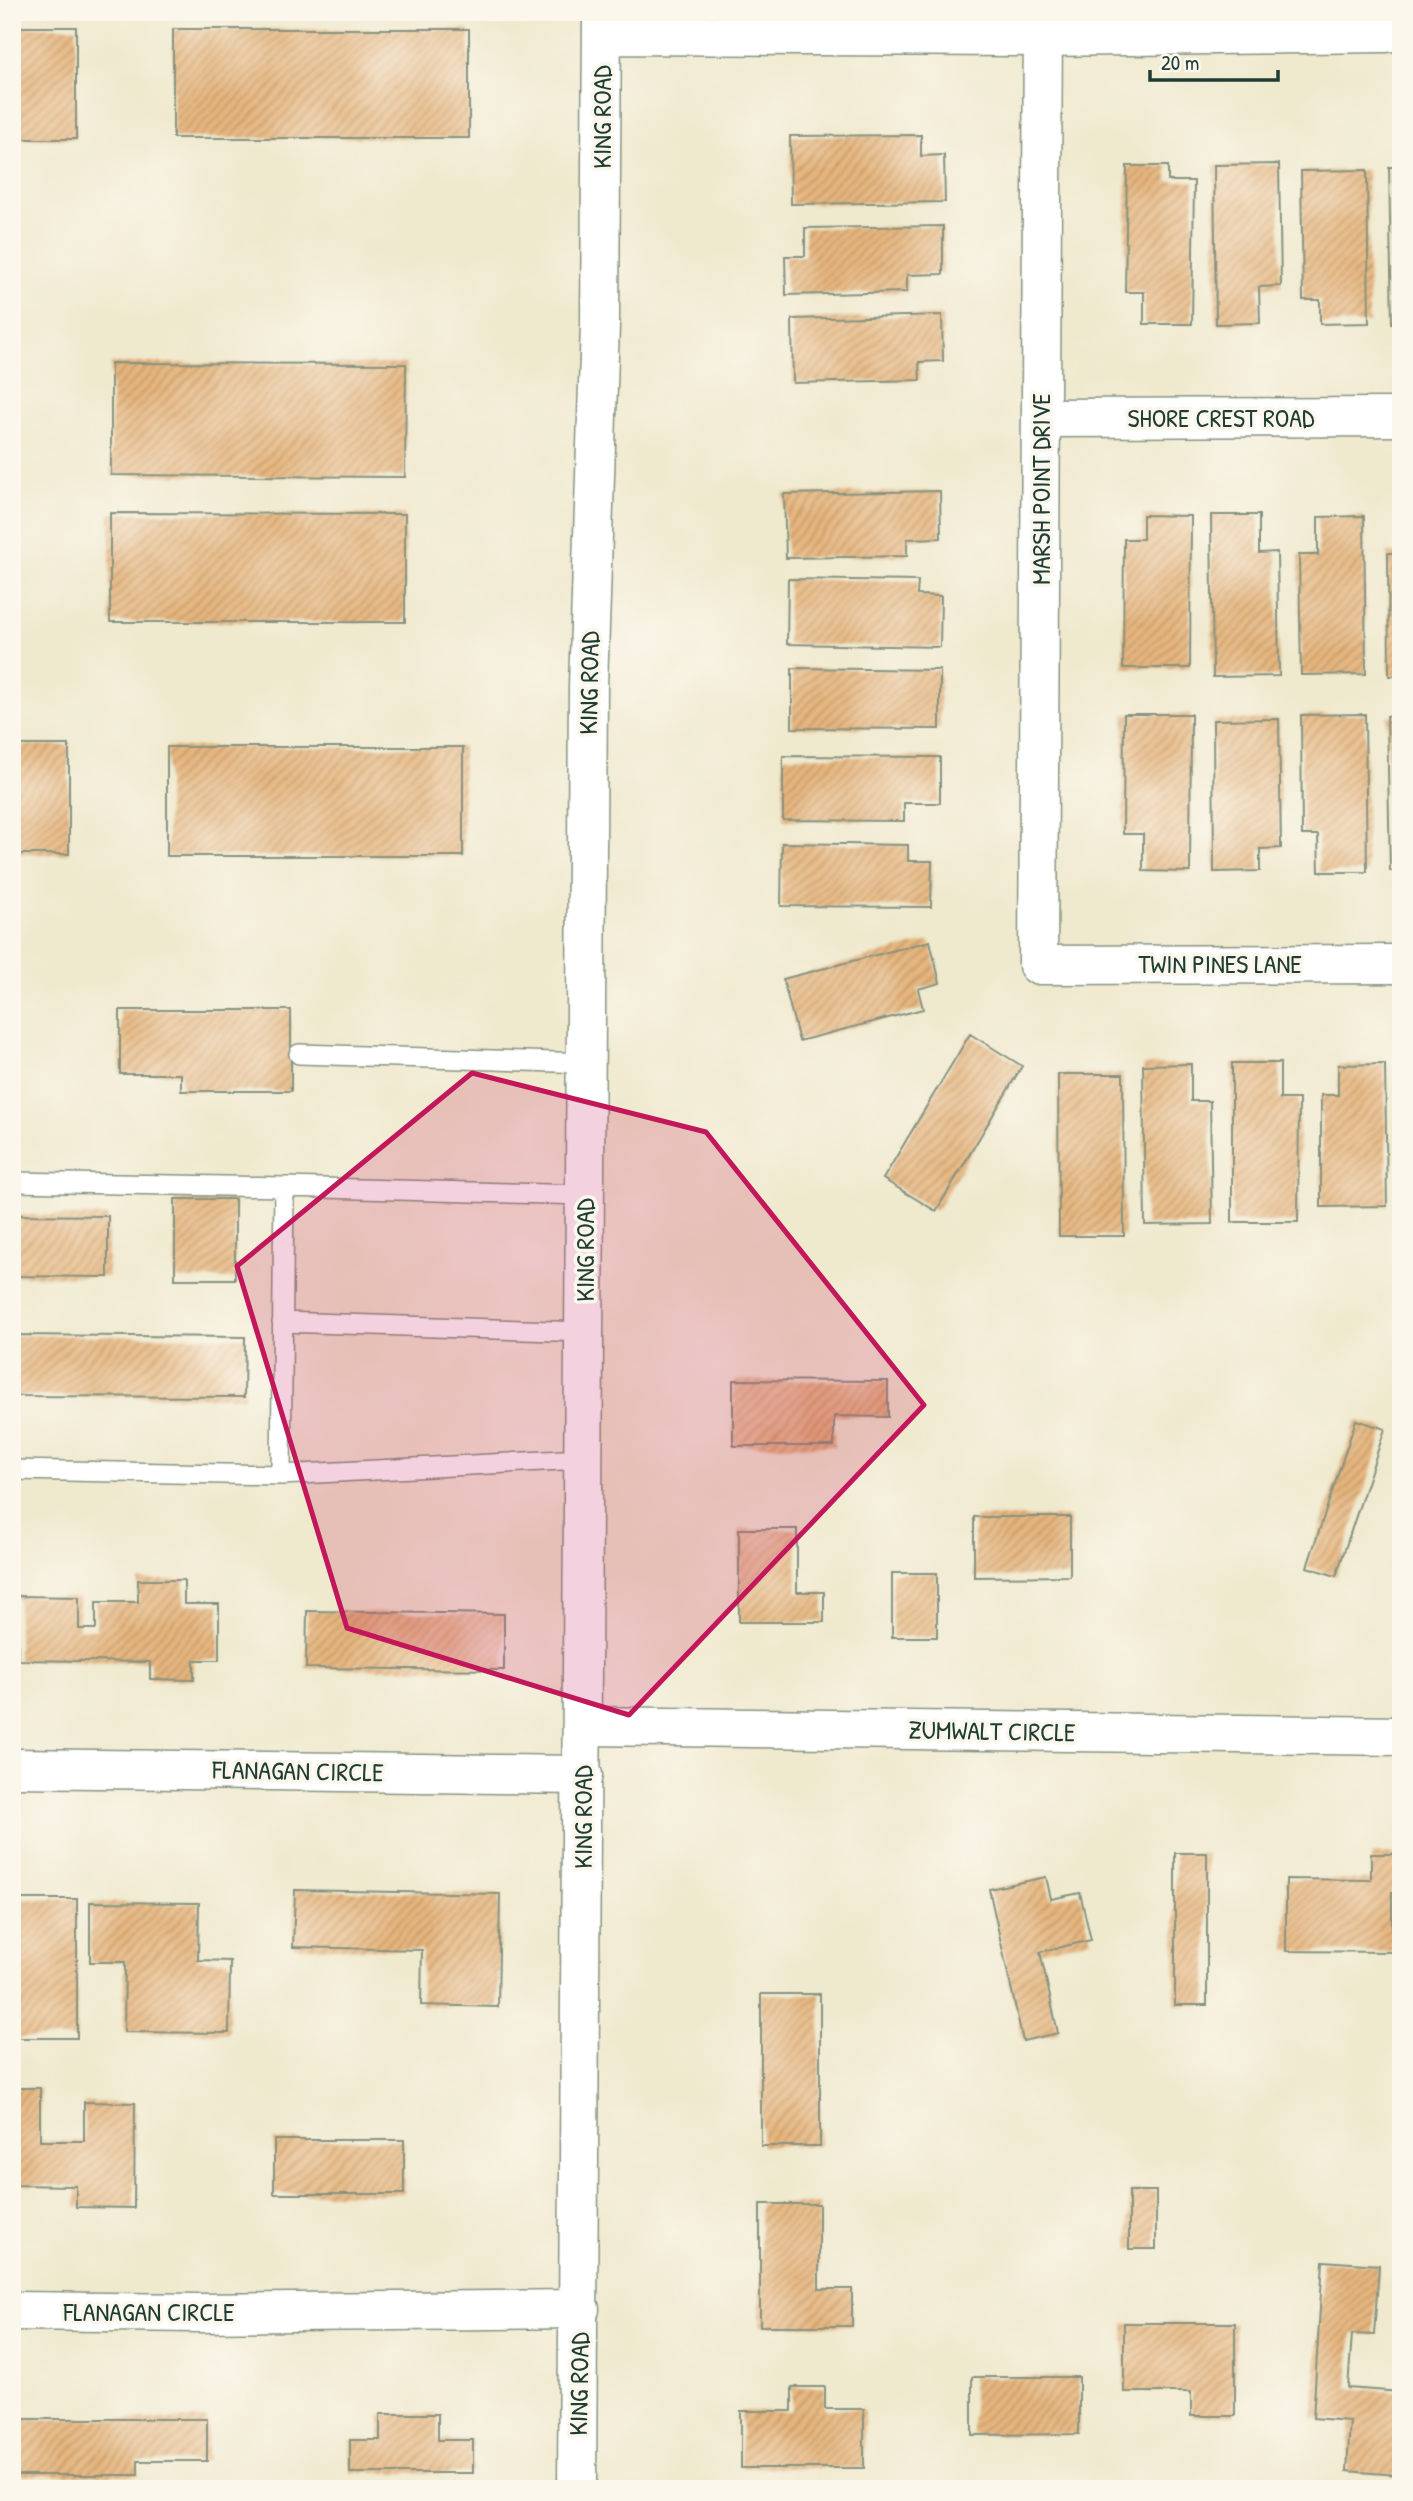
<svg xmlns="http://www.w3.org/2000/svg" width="1413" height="2501" font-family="'Patrick Hand',sans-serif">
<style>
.building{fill:url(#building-hatch)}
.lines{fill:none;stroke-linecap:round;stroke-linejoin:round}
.service-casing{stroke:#879381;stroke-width:22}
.minor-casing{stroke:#879381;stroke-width:41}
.tertiary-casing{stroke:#879381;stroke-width:41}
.service{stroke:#fff;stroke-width:19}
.minor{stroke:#fff;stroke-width:38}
.tertiary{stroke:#fff;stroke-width:38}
.marked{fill:#c2185b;fill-opacity:0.2;stroke:#c2185b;stroke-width:5;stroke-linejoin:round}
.labels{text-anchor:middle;stroke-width:7;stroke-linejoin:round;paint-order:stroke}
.street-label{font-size:26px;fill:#1f3d34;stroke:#fbf7ec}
</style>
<defs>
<pattern id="building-hatch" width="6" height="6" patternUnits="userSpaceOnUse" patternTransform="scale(1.75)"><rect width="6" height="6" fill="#e7b67e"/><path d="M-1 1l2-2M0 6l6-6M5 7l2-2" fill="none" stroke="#bb9568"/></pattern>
</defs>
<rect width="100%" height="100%" fill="#fbf7ec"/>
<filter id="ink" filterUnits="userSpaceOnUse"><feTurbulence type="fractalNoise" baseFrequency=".0143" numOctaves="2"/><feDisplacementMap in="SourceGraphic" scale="14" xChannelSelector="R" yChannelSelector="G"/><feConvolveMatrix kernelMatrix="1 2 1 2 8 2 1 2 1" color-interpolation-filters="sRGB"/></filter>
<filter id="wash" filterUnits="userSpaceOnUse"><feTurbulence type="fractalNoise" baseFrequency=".00686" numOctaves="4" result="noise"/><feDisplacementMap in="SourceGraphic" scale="28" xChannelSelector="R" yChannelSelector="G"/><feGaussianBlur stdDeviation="1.57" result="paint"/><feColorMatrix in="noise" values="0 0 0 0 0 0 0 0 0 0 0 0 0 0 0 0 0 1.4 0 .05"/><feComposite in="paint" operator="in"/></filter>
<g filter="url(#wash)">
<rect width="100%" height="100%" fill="#efe9ce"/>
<g id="blocks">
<path class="building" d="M12,27h64v112h-64z
M173,29h296v109h-296z
M921,135v21l23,-1 1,47 -154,2 -1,-68z
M1279,164l2,122 -22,1 1,36 -44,1 -2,-159z
M1127,166h41v15h26l-2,143h-48v-32h-19z
M1389,167h12v157h-9z
M1367,170l2,153 -49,1v-24h-17l-2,-129z
M943,226v48l-36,1v17l-121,3 -1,-39h20v-28z
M942,315l1,46 -24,1 1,18 -127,3 -1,-64z
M111,363l295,1 -1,113 -294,-2z
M940,491l1,47 -34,1v17l-121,2 -2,-64z
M110,513l295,1v108h-295z
M1143,515l48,1 -1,152h-67l1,-129h19z
M1211,515h48v38l18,-1 2,124 -66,1z
M1364,516l2,158 -65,1 -2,-120h19v-38z
M1388,553h13v123h-12z
M788,579l130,2 -1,14 24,1 -1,51 -153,-3z
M792,668l148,2v59l-148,-1z
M1124,714h67l-1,158 -47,-1v-37h-20z
M1365,714l2,158h-48l-1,-37h-16l-1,-120z
M1401,715v156h-11l-3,-155z
M1279,719l2,129 -21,1v22l-46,1 -1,-152z
M12,745h57v109h-57z
M167,747h296v109h-296z
M783,756l157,1v46h-36v18l-121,-1z
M782,843l126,2v16h24l-1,46 -150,-1z
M930,941l10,42 -22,6 5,20 -124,32 -16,-62z
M120,1010h171v81h-110v-17h-61z
M970,1034l52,32 -86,145 -53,-32z
M1232,1063h48v36h19l-1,123h-66z
M1191,1064v37h19l2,123 -67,1 -2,-160z
M1385,1064l2,142 -66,1v-112h17v-30z
M1058,1074h65l1,162h-65z
M175,1199h60v80h-60z
M12,1215l96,1v61l-96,-1z
M12,1335l233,2 -1,60 -232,-1z
M733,1380l155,1v36l-54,-1v30h-101z
M1356,1420l29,9 -49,147 -29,-9z
M974,1517h96v59l-96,1z
M739,1529h58v63h27v30h-85z
M892,1573h45v64h-45z
M138,1580h46v24h35v56h-25v20l-44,-1v-17l-132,-2v-64l61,1v32h17v-27h42z
M307,1611l197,3v56l-198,-2z
M1175,1853h32v152h-32z
M1371,1854h30v38h-9v60l-106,-1v-72l85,1z
M1046,1877l5,22 29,-6 11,47 -51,12 18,81 -35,8 -34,-152z
M295,1890l205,4 -2,113 -77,-2 1,-55 -129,-3z
M12,1899h65v139h-65z
M90,1902l109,1 -1,57 32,1 -1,72 -105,-1 1,-70h-35z
M761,1994h59v152h-59z
M12,2088h28v53h44v-39l51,1 -1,105 -58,-1v-21l-64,-1z
M274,2140h130v54h-130z
M1129,2191h27v58h-27z
M760,2204h59v85h33v37h-92z
M1323,2261l56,4 -5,70 -22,-1 -4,54 53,4 -3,83 -51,-4 3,-50 -37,-3z
M1124,2323h111v93h-44v-24h-67z
M972,2377h107v57l-107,1z
M792,2387h33v22h39v59h-123v-57h51z
M380,2414h58v26h35v33h-123v-33h30z
M13,2419h194v42h-69v14h-125z"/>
</g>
</g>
<g filter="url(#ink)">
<use href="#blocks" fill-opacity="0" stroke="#879381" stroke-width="2"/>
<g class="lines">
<g class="service-casing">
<path id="service" d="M299,1054l288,9
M12,1182l272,5 -3,288
M284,1187l301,8
M282,1322l303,10
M12,1470l269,5 301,-16"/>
</g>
<g class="minor-casing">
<path id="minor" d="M1043,12l-5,953 363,-1
M1041,418l360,-1
M583,1726l818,10
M12,1768l571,7
M12,2311l187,2 381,-4"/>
</g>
<g class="tertiary-casing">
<path id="tertiary" d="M602,35l441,2 342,-4 16,-3
M577,2489l11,-1803 12,-361 2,-313"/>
</g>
<use href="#service" class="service"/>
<use href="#minor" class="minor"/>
<use href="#tertiary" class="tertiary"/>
</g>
</g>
<path class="marked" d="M472,1073l234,59 218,273 -295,310 -282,-87 -110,-362z"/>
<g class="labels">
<g class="street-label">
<text transform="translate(602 117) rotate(-90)" y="9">KING ROAD</text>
<text x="1221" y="427">SHORE CREST ROAD</text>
<text transform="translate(1041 489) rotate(-90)" y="9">MARSH POINT DRIVE</text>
<text transform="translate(589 683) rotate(-89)" y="9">KING ROAD</text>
<text x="1220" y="973">TWIN PINES LANE</text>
<text transform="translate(585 1250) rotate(-90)" y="9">KING ROAD</text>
<text transform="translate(992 1731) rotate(1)" y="9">ZUMWALT CIRCLE</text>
<text transform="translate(298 1771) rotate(1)" y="9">FLANAGAN CIRCLE</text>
<text transform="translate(583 1817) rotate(-90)" y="9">KING ROAD</text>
<text x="149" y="2321">FLANAGAN CIRCLE</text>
<text transform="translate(579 2384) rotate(-89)" y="9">KING ROAD</text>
</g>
</g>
<rect width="1413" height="2501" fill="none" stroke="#fbf7ec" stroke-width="42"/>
<path d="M1150 70v10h128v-10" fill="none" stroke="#1f3d34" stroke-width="3.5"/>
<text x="1161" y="70" font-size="21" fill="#1f3d34" stroke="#fbf7ec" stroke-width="5" paint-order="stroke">20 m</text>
</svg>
